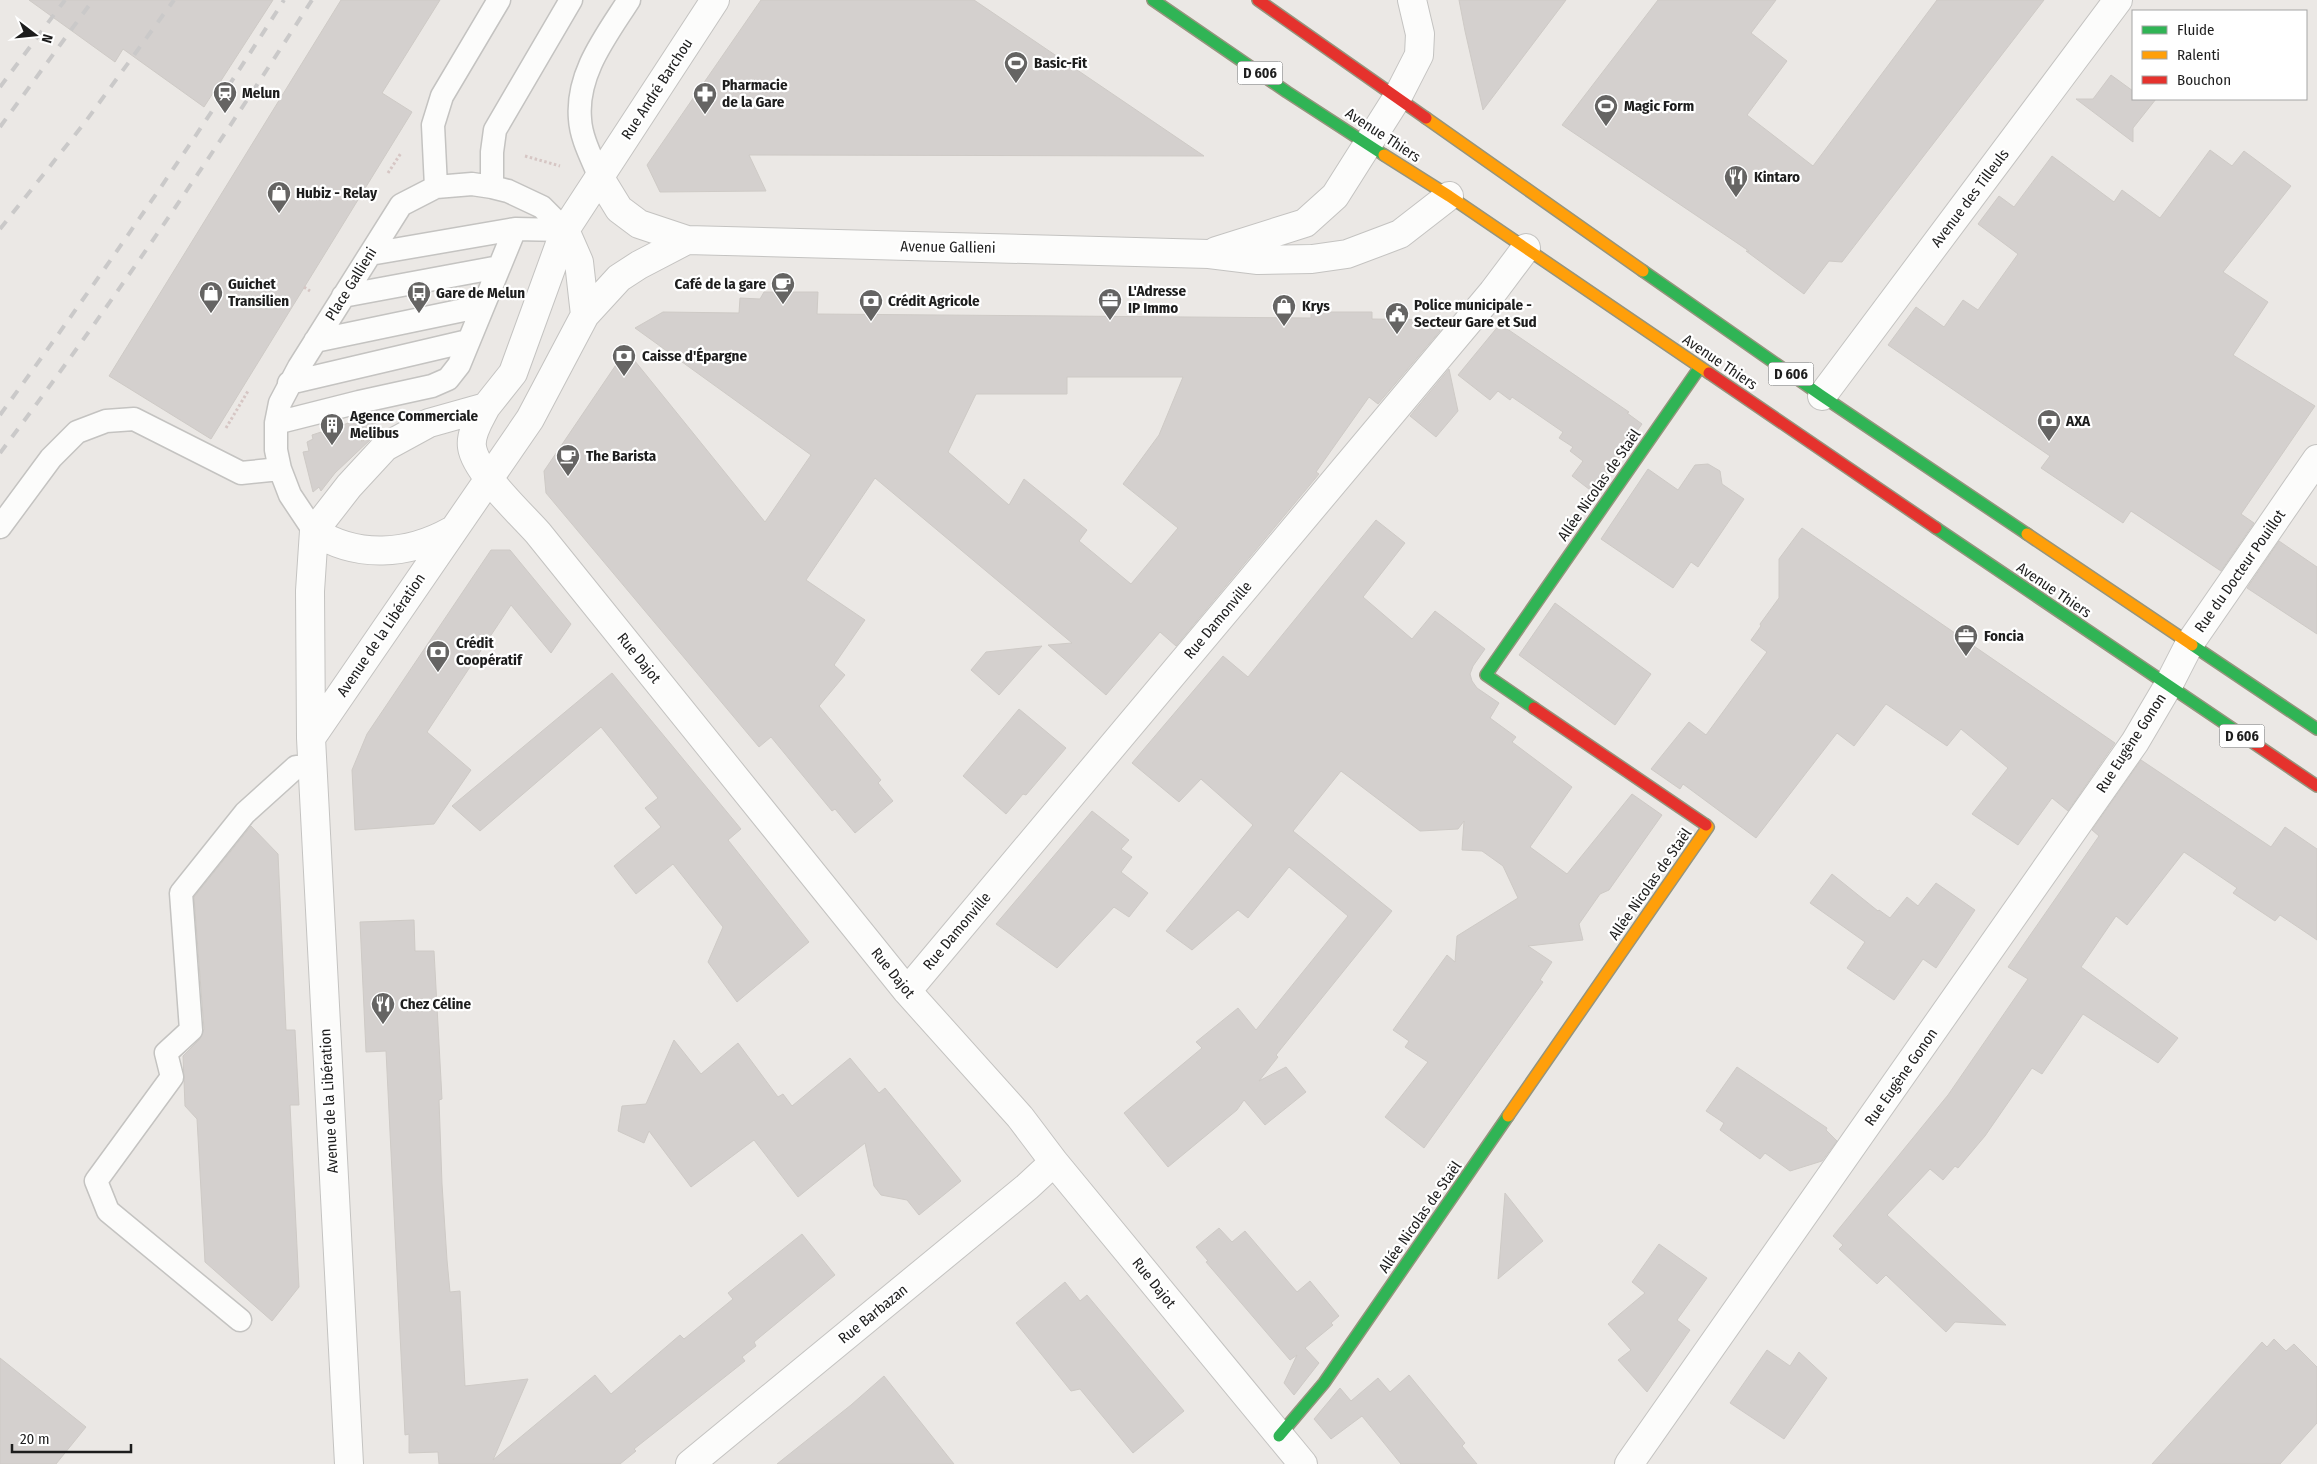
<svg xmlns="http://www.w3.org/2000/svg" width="2317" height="1464" font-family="'Fira Sans Condensed',sans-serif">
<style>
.building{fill:#d4d0ce;stroke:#cecac6;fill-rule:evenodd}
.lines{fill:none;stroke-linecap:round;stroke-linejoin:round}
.lane-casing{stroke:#c4c3c1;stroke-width:25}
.street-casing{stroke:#c4c3c1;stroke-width:30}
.fast-casing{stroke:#95947d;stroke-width:14}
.slow-casing{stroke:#95947d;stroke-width:14}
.jam-casing{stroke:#95947d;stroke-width:14}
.path{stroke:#d6c6c4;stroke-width:3;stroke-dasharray:2.5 2.5;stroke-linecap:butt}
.lane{stroke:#fcfcfb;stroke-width:22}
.street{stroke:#fcfcfb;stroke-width:28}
.fast{stroke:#30b455;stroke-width:11}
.slow{stroke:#ff9f0a;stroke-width:11}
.jam{stroke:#e5322d;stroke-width:11}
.rail{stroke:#cac9c9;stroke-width:4;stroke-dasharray:10 10;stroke-linecap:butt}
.labels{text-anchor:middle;stroke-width:4.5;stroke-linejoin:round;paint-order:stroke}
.shield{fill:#fff;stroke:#616161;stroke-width:1}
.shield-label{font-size:14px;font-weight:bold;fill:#1d1d1d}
.poi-label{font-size:15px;font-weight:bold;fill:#1d1d1d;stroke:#fff;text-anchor:start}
.street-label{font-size:15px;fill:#1d1d1d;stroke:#fff}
</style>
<rect width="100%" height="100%" fill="#ebe8e5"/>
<path class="building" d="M29,0h244l-69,107 -81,-58 -8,13z
M341,0h99l-58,93 30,19 -201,327 -102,-63z
M761,0h213l230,156 -455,-1 17,36 -106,1 -13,-27z
M1459,0h107l-83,110 -18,-79z
M1658,0h118l-25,33 36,28 -40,54 66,51 124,-166h107l-202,262 -13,-1 -25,33 -58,-43h3l-187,-126z
M2111,75l22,16v8h23l-23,29v14l-57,-43h17z
M2210,150l22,16 12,-15 47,35 -68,86 45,30 -35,53 82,51 -74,108 13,9 -33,48 -90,-60 -8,12 -82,-55 9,-12 -162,-111 28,-38 28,20 19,-27 15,10 40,-56 -40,-30 21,-28 15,11 38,-51 62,46 8,-12 38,28z
M764,292h54l-1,22 494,4v-6h61v7l66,1 2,11 -62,73 -9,-7 -53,75 3,2 -143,172 -16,-14 -54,63 -58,-50 24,-2 -197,-165 -69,102 59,40 -31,45 11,10 -26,31 62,74 -3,3 15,18 -38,32 -20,-24 -3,2 -61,-74 -12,10 -213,-254 -2,-22 82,-121 139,172 46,-67 -176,-127 28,-16 76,1 1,-15 20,1zM1067,377h116l-24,58 -36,49 55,44 -47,56 -52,-43 8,-11 -63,-51 -15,26 -61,-53 28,-58h91z
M1500,324l129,88 -2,1 15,11 -48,69 -22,-17 11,-15 -13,-10 3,-4 -14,-9 4,-6 -51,-35 -2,3 -12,-9 -8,9 -32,-25z
M1449,369l9,42 -22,26 -26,-21z
M385,411l-24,30 10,-2 -36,34 -14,18 -2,-4 -6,5 -10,-40 6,-1 -2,-9 6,-3 -1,-4z
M1708,464l12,7 2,13 22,15 -46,68 -7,-5 -18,26 -72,-49 47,-70 30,21 17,-25z
M1376,520l29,23 -42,54 49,42 23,-28 50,38 -12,17 -3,8 2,7 5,7 22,15 -9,15 26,19 -4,5 60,45 -42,60 37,27 65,-80 30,21 -53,75 -9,4 -21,30 4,16 -55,6 24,16 -12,18 3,2 -119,166 -39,-31 43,-55 -23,-15 4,-6 -16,-11 54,-75 8,7 2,-26 61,-38 -15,-32 -21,-15 -20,-1 2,-29 -6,8 -38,2 -79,-60 -48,60 99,80 -116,144 2,2 -19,24 27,-14 20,25 -41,33 -21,-25 -7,10 -69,57 -44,-54 78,-65 -6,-6 42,-34 18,22 92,-114 -59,-49 -41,51 -10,-8 -46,40 -26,-19 87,-106 -52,-46 -22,23 -47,-39 91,-107 25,21z
M1802,528l313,215 -47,68 -16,-13 -34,47 -46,-31 36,-46 -47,-39 -14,17 -61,-42 -32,42 -17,-13 -81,105 -73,-54 -3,5 -29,-20 38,-47 17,13 61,-83 -16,-12 10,-14 -1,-2 19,-26v-39z
M2279,541l38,26v67l-70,-46z
M491,550h19l61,74 -20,29 -40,-48 -84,127 44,38 -37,54 -79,6 -3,-60 15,-36z
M1555,603l96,71 -36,51 -96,-70z
M1042,646l-43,49 -28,-25 15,-18z
M612,673l129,156 -13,11 81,102 -72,60 -29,-40 15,-35 -50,-63 -37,30 -22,-28 47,-39 -16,-19 13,-10 -57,-71 -121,104 -28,-25z
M1019,709l47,39 -40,47 -3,-1 -17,20 -43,-38z
M2141,760l130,87 14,-20 32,22v91l-37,-25 -5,6 -42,-28 4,-5 -53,-36 -57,73 -11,-9 -35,51 97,71 -20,25 -75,-49 -41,60 -10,-6 -47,68 -27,32 -3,-2 -12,14 -13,-11 -43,46 119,110 -51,-3 -9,10 -60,-57 -9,9 -38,-35 4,-4 -10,-9 115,-141 80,-116 -20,-12 91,-131 -7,-6z
M1092,811l37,29 -8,9 11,8 -11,15 27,21 -19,24 -15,-10 -57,61 -61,-44z
M251,826l27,28 8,176h9l4,75h-9l9,182 -27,34 -67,-59 -8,-143 -12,-13 -2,-50 17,-17 4,-10 -10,-132z
M1832,874l46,37 1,-1 11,8 17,-21 11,9 18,-23 39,27 -39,58 -13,-9 -29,41 -47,-32 18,-26 -55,-39z
M414,920l1,31h19l8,148 -3,1 3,84 5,76 3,32 10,-1 5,95 63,-7 -35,81 102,-85 16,19 69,-59 4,4 49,-40 -5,-6 74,-59 33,41 -81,67 2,4 -14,11 3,4 -111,88 2,2 -16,13h-181l-1,-12 -29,1v-19l-4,1 -19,-384 -20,1 -6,-130z
M674,1040l27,34 37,-31 40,54 5,-3 9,12 58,-48 29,35 6,-5 76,93 -42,34 -12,-15 -26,-5 -7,-9 -9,-43 -67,54 -44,-57 -63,47 -42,-56 -5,12 -26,-12 4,-25 24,-2z
M1737,1067l90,61 -1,2 11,11 -15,20 -32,10 -25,-18 -5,6 -40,-29 4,-7 -18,-12z
M1505,1193l38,48 -45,38z
M1219,1228l13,14 13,-11 52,61 13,-11 29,35 -8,7 2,2 -28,23 14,15 -25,32 -10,-12 13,-28 -7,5 -84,-98 2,-1 -12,-14z
M1659,1244l48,34 -30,42 13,10 -43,62 -29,-32 13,-10 -23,-26 37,-31 -13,-11z
M1065,1282l15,19 7,-6 97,116 -51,42 -53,-64 -9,2 -55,-68z
M2274,1339l12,12 8,-7 23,23v56l-37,41h-128l110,-122 5,5z
M1767,1350l23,16 9,-14 28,26 -43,61 -54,-36z
M0,1358l86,69 -30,37h-56z
M1409,1375l56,68 -3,3 15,18h-76l-39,-48 -31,23 -17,-20 26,-31 11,13 27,-23 12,14z
M884,1376l70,88h-177l74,-59z"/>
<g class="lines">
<g class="lane-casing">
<path id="lane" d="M600,178c-7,-18 -19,-39 -20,-59 -4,-45 26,-83 49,-119
M436,187l-3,-62 9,-29 57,-96
M492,187v-35l3,-22 76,-130
M370,254l145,-25 50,1
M343,296l156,-29
M315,341l168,-35
M289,383l179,-42
M276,423l83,-21 73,-16 16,-7 11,-14 56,-136
M0,527l51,-69 26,-26 29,-11 28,-2 107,54 39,-4
M314,531l-24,-36 -10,-26 -4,-19v-27l4,-20 19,-36 102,-162 35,-18 36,-3 20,3 16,4 34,16 23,23
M240,1320l-132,-109 -12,-30 76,-104 -6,-24 25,-23 -10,-137 64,-80 51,-46h16"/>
</g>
<g class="street-casing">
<path id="street" d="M600,178l19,31 20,15 48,16 522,14 49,6 54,-1 35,-5 53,-20 49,-38
M1216,251l89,-28 30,-27 62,-98 22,-43 1,-21 -8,-34
M585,315l34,-37 20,-13 48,-25
M1822,396l296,-396
M486,407c-6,12 -16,26 -14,40 3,24 49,67 66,86l369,458 113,126 34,45 249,302
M314,531l-4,60 1,147 38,726
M314,531l35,-45 36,-39 44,-24 57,-16 27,-34 52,-143 150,-230
M314,531c43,28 94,24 137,0
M311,738l219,-319 55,-104 -6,-53 -14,-32
M907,991l586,-699 33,-44
M690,1464l337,-277 27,-25
M1629,1464l506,-722 33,-56 22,-43 127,-184"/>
</g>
<g class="fast-casing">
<path id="fast" d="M1153,0l134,92 97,63
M1643,271l179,125 205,138
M1936,528l300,203
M2192,645l125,84
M1534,708l-48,-33 214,-308
M1279,1436l45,-53 184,-267"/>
</g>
<g class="slow-casing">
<path id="slow" d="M1426,118l217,153
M1384,155l65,41 260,177
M2027,534l165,111
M1508,1116l200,-289 -2,-2"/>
</g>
<g class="jam-casing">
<path id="jam" d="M1258,0l168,118
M1709,373l227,155
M1534,708l172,117
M2236,731l81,55"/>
</g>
<path class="path" d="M525,156l35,10
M388,173l13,-20
M304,287l6,4
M226,428l22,-37"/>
<use href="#lane" class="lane"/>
<use href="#street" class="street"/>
<use href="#fast" class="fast"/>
<use href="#slow" class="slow"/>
<use href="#jam" class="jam"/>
<path class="rail" d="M0,87l65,-87
M0,127l93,-127
M0,229l86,-108 88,-121
M0,415c99,-136 194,-273 284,-415
M0,453c110,-146 213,-299 312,-453"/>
</g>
<defs>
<g id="stadium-pin" transform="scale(1.25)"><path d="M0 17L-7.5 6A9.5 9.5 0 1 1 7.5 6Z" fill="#656463" stroke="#fff"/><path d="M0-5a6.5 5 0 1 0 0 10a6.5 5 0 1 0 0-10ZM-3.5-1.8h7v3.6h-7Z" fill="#fff"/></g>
<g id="station-pin" transform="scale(1.25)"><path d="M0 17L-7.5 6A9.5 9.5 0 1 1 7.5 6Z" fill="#656463" stroke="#fff"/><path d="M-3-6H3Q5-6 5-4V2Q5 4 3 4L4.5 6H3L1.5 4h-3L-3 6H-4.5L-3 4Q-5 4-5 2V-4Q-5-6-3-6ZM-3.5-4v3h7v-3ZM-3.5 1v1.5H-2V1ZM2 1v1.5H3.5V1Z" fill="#fff"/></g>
<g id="pharmacy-pin" transform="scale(1.25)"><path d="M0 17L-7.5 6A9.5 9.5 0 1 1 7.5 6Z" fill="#656463" stroke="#fff"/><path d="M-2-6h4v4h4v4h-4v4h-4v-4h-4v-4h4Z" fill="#fff"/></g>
<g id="restaurant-pin" transform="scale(1.25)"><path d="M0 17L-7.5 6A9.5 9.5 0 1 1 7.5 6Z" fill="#656463" stroke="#fff"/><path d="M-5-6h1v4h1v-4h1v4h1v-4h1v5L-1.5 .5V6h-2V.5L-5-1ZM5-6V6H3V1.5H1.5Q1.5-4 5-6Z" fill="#fff"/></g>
<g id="shop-pin" transform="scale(1.25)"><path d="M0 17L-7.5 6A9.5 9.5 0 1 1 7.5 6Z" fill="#656463" stroke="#fff"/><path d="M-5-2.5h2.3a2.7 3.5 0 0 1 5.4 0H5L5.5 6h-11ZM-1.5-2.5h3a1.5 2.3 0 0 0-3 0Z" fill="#fff"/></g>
<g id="cafe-pin" transform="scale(1.25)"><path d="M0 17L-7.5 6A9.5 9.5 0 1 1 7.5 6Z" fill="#656463" stroke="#fff"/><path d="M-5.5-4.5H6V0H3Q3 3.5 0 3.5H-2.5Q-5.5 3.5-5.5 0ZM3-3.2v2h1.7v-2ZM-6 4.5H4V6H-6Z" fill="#fff"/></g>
<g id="bus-pin" transform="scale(1.25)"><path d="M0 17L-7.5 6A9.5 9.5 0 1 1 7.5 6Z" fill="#656463" stroke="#fff"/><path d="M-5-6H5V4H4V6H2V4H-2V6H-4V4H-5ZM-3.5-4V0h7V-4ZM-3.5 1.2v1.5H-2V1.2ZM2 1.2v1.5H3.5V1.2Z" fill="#fff"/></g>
<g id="office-pin" transform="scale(1.25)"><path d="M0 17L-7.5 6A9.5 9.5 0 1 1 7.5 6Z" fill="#656463" stroke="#fff"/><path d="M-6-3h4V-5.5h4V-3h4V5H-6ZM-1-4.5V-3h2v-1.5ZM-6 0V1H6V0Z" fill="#fff"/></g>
<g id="bank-pin" transform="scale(1.25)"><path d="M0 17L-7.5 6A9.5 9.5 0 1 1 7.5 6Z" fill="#656463" stroke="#fff"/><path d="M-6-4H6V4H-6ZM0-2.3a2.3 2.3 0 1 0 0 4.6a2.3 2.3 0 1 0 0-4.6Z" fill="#fff"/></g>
<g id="civic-pin" transform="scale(1.25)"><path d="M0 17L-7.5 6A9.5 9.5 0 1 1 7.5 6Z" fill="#656463" stroke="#fff"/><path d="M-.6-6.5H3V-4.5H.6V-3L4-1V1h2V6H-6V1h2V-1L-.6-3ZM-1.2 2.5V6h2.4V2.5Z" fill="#fff"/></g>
<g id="building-pin" transform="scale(1.25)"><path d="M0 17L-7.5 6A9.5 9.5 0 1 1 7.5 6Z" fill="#656463" stroke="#fff"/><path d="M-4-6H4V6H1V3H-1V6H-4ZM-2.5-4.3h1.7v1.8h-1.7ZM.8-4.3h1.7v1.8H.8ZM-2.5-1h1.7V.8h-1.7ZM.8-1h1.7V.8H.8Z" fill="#fff"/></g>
</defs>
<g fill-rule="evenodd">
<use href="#stadium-pin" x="1016" y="63"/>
<use href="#station-pin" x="225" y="93"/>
<use href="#pharmacy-pin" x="705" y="94"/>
<use href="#stadium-pin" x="1606" y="106"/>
<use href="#restaurant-pin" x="1736" y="177"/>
<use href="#shop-pin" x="279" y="193"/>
<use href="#cafe-pin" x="783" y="284"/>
<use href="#shop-pin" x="211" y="293"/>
<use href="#bus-pin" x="419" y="293"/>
<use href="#office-pin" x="1110" y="300"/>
<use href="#bank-pin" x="871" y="301"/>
<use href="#shop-pin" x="1284" y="306"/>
<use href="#civic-pin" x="1397" y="314"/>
<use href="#bank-pin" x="624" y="356"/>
<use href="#bank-pin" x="2049" y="421"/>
<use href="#building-pin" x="332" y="425"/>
<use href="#cafe-pin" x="568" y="456"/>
<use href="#office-pin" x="1966" y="636"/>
<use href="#bank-pin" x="438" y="652"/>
<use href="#restaurant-pin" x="383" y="1004"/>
</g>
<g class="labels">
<g class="shield">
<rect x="1237.5" y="61.5" width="45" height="23" rx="4"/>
<rect x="1768.5" y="362.5" width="45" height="23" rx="4"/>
<rect x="2219.5" y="724.5" width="45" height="23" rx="4"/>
</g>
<g class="shield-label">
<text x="1260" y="78">D 606</text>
<text x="1791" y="379">D 606</text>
<text x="2242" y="741">D 606</text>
</g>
<g class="poi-label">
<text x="1034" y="68">Basic-Fit</text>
<text x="722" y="90">Pharmacie<tspan x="722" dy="17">de la Gare</tspan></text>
<text x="242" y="98">Melun</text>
<text x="1624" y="111">Magic Form</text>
<text x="1754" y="182">Kintaro</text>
<text x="296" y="198">Hubiz - Relay</text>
<text x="228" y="289">Guichet<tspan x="228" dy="17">Transilien</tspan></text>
<text x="766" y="289" text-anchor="end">Café de la gare</text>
<text x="1128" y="296">L'Adresse<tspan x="1128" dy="17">IP Immo</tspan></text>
<text x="436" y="298">Gare de Melun</text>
<text x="888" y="306">Crédit Agricole</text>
<text x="1414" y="310">Police municipale -<tspan x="1414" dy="17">Secteur Gare et Sud</tspan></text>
<text x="1302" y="311">Krys</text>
<text x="642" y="361">Caisse d'Épargne</text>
<text x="350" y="421">Agence Commerciale<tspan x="350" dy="17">Melibus</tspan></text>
<text x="2066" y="426">AXA</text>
<text x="586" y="461">The Barista</text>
<text x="1984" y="641">Foncia</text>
<text x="456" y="648">Crédit<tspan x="456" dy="17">Coopératif</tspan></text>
<text x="400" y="1009">Chez Céline</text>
</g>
<g class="street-label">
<text transform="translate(657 89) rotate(-57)" y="5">Rue André Barchou</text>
<text transform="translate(1383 135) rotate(33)" y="5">Avenue Thiers</text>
<text transform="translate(1970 198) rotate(-53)" y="5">Avenue des Tilleuls</text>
<text transform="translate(948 247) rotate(1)" y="5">Avenue Gallieni</text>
<text transform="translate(351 284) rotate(-58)" y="5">Place Gallieni</text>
<text transform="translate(1720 362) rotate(34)" y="5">Avenue Thiers</text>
<text transform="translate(1599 485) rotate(-55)" y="5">Allée Nicolas de Staël</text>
<text transform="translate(2240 571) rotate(-55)" y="5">Rue du Docteur Pouillot</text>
<text transform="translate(2054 590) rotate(34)" y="5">Avenue Thiers</text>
<text transform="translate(1218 620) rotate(-50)" y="5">Rue Damonville</text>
<text transform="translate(381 635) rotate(-56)" y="5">Avenue de la Libération</text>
<text transform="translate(639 658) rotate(51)" y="5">Rue Dajot</text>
<text transform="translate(2131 743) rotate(-57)" y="5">Rue Eugène Gonon</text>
<text transform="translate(1650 884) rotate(-55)" y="5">Allée Nicolas de Staël</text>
<text transform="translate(957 931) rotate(-50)" y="5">Rue Damonville</text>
<text transform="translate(893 973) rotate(51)" y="5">Rue Dajot</text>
<text transform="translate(1901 1077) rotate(-55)" y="5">Rue Eugène Gonon</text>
<text transform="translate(329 1101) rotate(-93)" y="5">Avenue de la Libération</text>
<text transform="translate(1420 1217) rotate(-55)" y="5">Allée Nicolas de Staël</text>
<text transform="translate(1154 1283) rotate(51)" y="5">Rue Dajot</text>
<text transform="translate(873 1314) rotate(-39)" y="5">Rue Barbazan</text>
</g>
</g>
<rect x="2132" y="10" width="175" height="90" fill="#ffffff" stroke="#a5a5a5"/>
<rect x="2142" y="26" width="25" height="8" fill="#30b455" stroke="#a5a5a5"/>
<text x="2177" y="35" font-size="15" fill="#1d1d1d">Fluide</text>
<rect x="2142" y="51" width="25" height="8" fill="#ff9f0a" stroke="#a5a5a5"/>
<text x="2177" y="60" font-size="15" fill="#1d1d1d">Ralenti</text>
<rect x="2142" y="76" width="25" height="8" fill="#e5322d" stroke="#a5a5a5"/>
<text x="2177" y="85" font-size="15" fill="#1d1d1d">Bouchon</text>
<g transform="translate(35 35) rotate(106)" stroke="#ffffff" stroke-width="4" paint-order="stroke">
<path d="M0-4L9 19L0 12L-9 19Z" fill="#1d1d1d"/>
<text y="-8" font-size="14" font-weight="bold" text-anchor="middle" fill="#1d1d1d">N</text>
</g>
<path d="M12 1444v8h119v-8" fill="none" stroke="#1d1d1d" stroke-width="2.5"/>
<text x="20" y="1444" font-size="15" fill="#1d1d1d" stroke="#ffffff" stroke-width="4" paint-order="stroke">20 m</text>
</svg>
